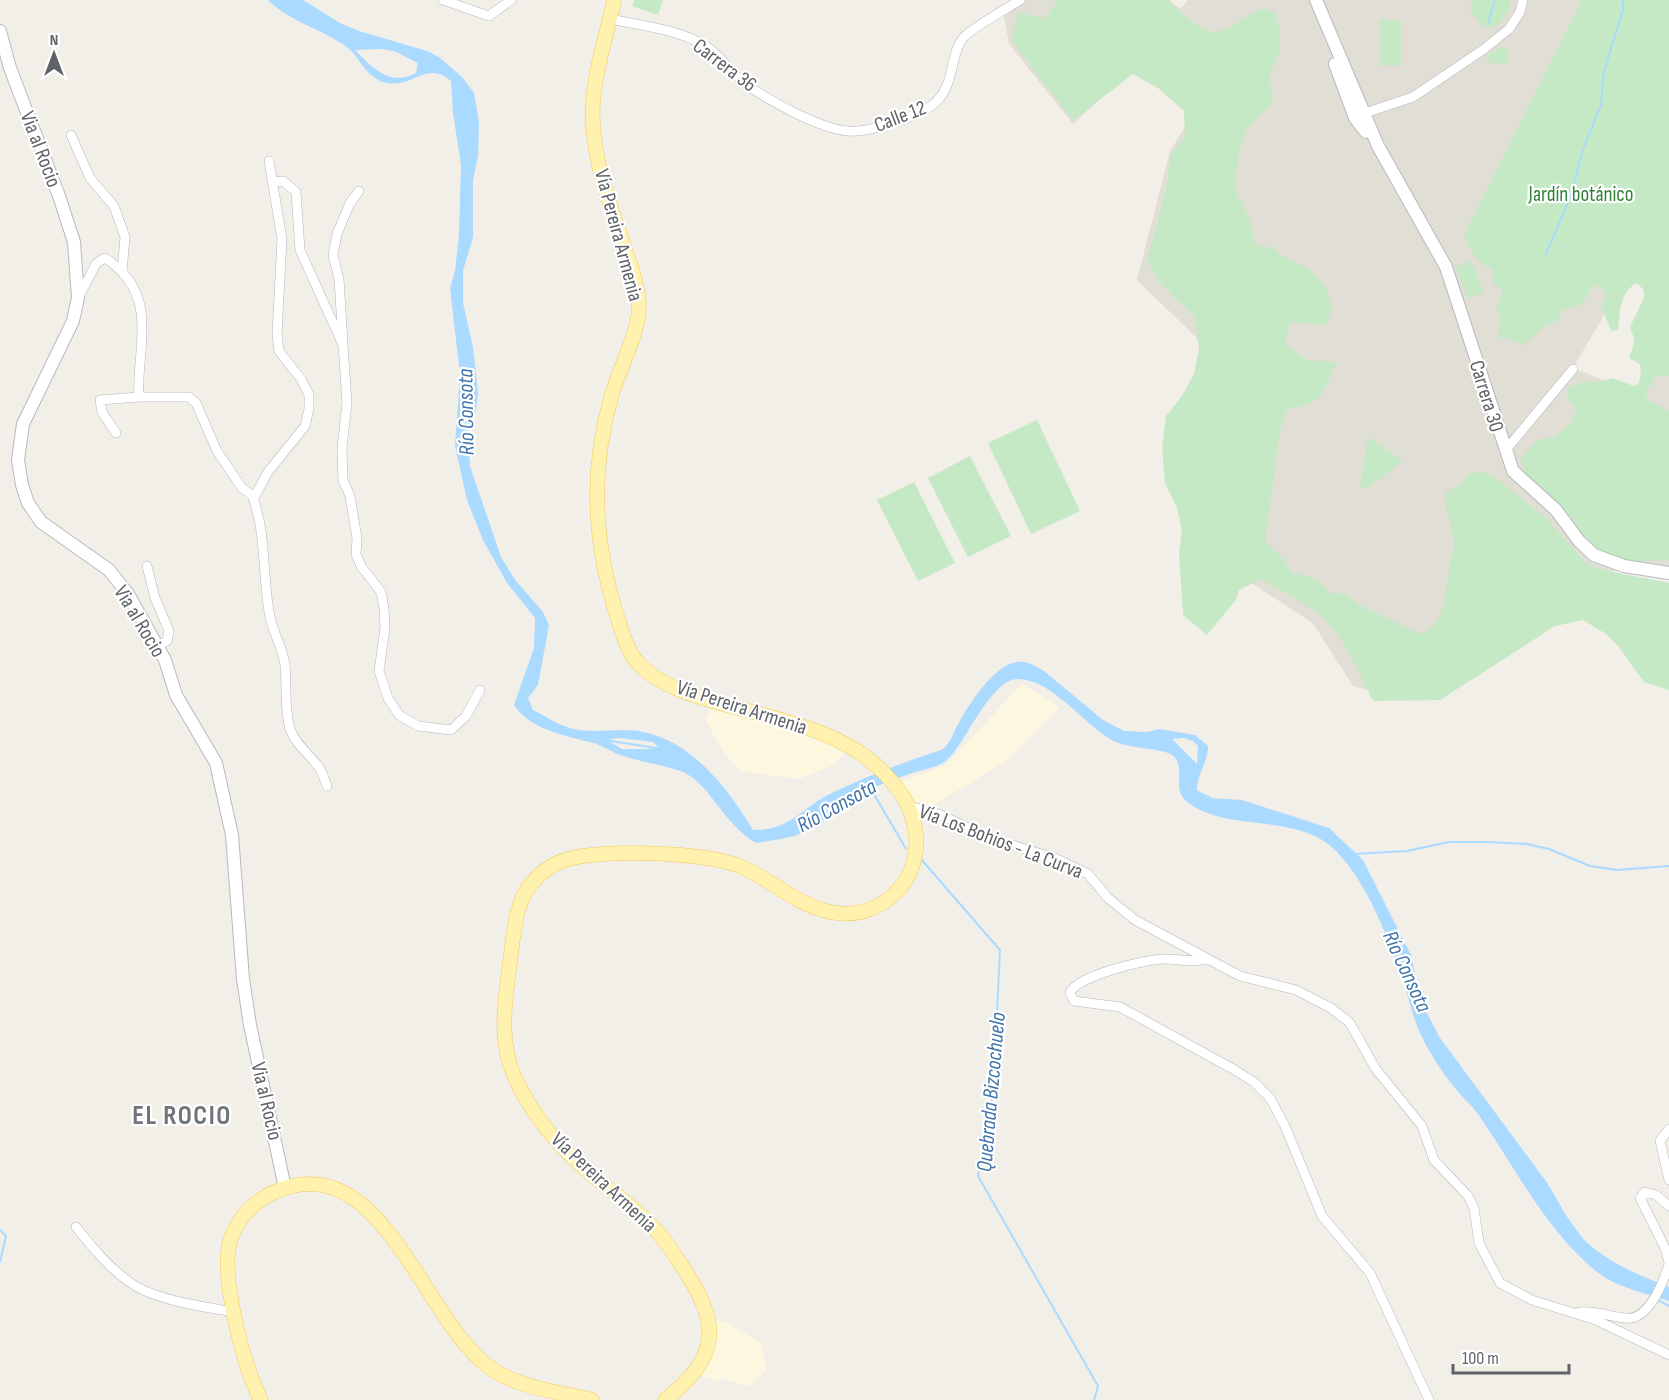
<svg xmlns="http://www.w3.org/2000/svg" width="1669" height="1400" font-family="'Sofia Sans Condensed',sans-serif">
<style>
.commercial{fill:#fef7e0}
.education{fill:#e1ded6}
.green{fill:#c5e8c5}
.water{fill:#aadaff;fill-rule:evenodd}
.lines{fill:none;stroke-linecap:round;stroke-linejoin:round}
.stream{stroke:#aadaff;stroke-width:2}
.street-casing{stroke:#b5b8bc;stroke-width:10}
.secondary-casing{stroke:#b6babf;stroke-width:14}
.primary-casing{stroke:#f2c960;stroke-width:15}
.street{stroke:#fff;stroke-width:9}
.secondary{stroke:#fff;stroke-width:12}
.primary{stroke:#fff2af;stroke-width:14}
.labels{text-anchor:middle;stroke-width:4.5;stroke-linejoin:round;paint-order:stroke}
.street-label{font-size:21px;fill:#5f6368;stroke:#fff}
.park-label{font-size:21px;fill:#348238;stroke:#fff}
.water-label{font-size:22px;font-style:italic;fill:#4174aa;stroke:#fff}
.district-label{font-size:27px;font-weight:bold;letter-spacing:1.5px;fill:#70757a;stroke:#fff}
</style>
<rect width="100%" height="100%" fill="#f1efe8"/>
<path class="commercial" d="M1022,684l38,23 -55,55 -73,44 -22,-3 -12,-20 48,-18z
M714,705l11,2 124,42 -16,16 -34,14 -59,-8 -17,-20 -18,-32z
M713,1321h11l37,22 5,27 -16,16 -30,-8 -2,4 -22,-8z"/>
<path class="education" d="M1020,0h149l11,9 8,-9h481l-31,267 -24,31 -41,70 68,27 28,-63v241l-51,-5 -17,12 -227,112 -21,-6 -40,-63 -115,-74 14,-157 -11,-50 -64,-62 33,-129 23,-37 -60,-46 -60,56 -64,-80 -6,-33z"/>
<path class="green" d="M634,0h29l-5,15 -26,-9z
M1058,0h110l28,25 17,8 18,-6 26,-17 11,-1 7,4 5,15v24l-11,24 4,20 -1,7 -26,27 -7,21 -3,25v16l14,27 5,26 19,3 7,7 28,14 17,20 6,17 -5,19 -37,-3 -5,22 22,16 30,2c-16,35 -12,39 -51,48l-6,22 -15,109 20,20 7,12 23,5 16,15 15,1 13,11 62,29c25,-11 24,-40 28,-64 1,-9 5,-18 5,-27 -1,-18 -10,-32 -9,-50l16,-9 9,-11 15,-1 15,9 46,37 41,46 16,6 66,13v107l-25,-8 -25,-35 -13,-13 -23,-14 -28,6 -115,74 -67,1c-13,-26 -26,-59 -48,-81 -18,-17 -43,-28 -64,-41l-22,11 -4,11 -28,34 -24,-20 -4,-62 3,-23 -5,-22 -12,-25 -3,-36 4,-31 16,-20 12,-22 5,-25 -4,-32 -36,-35 -12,-21 18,-68 6,-39 14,-16 -1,-27 -26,-23 -25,-14 -60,46 -61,-79 6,-28 27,5z
M1472,0h39l-1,8 -11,17 -15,3 -14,-17z
M1582,0h87v376l-12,-1 -9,14 -2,10 23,12v149l-45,2 -33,-15 -63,-69 -8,-19 19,-20 15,-2 19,-16 3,-13 -8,-7v-13c15,-10 28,-3 44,-10l22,8 4,-2 3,-8 -1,-12 -11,-6 6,-17 -5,-14 14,-29v-8l-7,-7c-18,9 -17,31 -19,47l-7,1 -10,-26 6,-12 -9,-8 -7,4 -9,15 -21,7 -2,8 -15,8 -21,19 -10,-6 -15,-3 2,-24 -4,-3 7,-17 -2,-5 -7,-3 -2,-17c-17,-4 -22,-20 -28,-34z
M1379,20h22v45l-22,1z
M1504,46l4,4v14l-18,-1 -3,-8z
M1471,261l13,31 -16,7 -13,-32z
M1037,420l43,91 -49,23 -43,-91z
M1368,437l35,24 -38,29 -5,-5z
M970,456l41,80 -43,21 -40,-79z
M914,482l41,81 -37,18 -41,-81z"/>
<path class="water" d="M268,0h35l37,23 19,8 68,20 12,6 23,20 12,16 5,29 -1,34 -5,24v57l-10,34v32l10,44 5,45 -2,18 -8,20 2,36 31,91 15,24 27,31 6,13 -11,60 -10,13 5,12c14,7 30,18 46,20 21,3 43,-2 64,2 49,9 86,58 110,98 38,1 50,-24 79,-37 36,-17 72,-31 109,-43 9,-5 11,-14 15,-22 10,-19 38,-65 62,-66 9,-1 18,4 26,9l59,49 21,11 23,1 12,-3 36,6 13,11c0,17 -12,29 -11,46l11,6 34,2 87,28 34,32 48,95 10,47 19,36 108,146 19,33 17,23c25,23 54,35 85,47v14c-24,-8 -51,-13 -72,-29 -50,-40 -81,-103 -117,-155 -7,-11 -17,-19 -25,-29 -12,-14 -24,-33 -32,-49 -10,-18 -14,-42 -21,-61 -13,-40 -36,-96 -65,-126 -39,-41 -111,-18 -151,-51 -15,-13 1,-35 -14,-46 -12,-8 -44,-5 -62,-16 -27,-16 -58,-59 -91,-60 -28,-1 -52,62 -71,80 -10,9 -24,10 -36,14 -23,8 -50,18 -71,31 -12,7 -19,20 -29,25 -17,9 -37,11 -56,14 -33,-19 -47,-61 -75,-72 -19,-6 -39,-9 -58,-15 -10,-3 -19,-10 -29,-13 -27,-7 -64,-13 -80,-38l20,-57 1,-30 -28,-35 -24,-43 -16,-40 -12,-54 5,-71 -10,-87 5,-17 4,-36 2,-70 -8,-52 -2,-32c-25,-21 -37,7 -64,2 -22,-5 -26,-25 -40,-36 -25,-18 -57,-25 -79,-47zM381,49l13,2 24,12 -2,10c-25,14 -44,-5 -61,-23zM619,738l34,4 7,7h-38l-15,-9zM1184,738l9,3 5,5 -1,18 -25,-25z"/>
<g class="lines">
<path class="stream" d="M1488,23l7,-23
M1546,254l24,-56 13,-49 18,-44 3,-34 19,-61v-10
M965,714l12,-18
M605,740l57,9
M871,789l35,60
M1195,791l16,7
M1354,854l53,-3 42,-9h39l39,2 22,5 41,17 27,4 52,-4
M920,858l80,92 -7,143 -15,83 120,210 -4,14
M1417,984l3,17
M0,1230l6,6 -6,26
M1658,1300l11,6"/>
<g class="street-casing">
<path id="street" d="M443,0l46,16 22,-16
M610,19c33,7 67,10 96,27 14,9 24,25 36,35 23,18 78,48 106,50 20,2 66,-13 83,-25 25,-17 18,-51 32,-68 8,-10 45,-30 57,-38
M1359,115l54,-18 71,-48 25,-20 11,-17 3,-12
M71,135l19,43 24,28 11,31 -3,35
M274,182l9,-1 13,11 4,58 43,95 4,58 -5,45 1,32 7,16 7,42 -1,16 5,12 20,26 3,16 1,20 -6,43 9,27 11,17 19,11 33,4 15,-14 14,-26
M78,298l18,-34 8,-6c8,3 12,9 18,14 34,35 14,83 17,125h50l7,6 21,48 25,37 10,7 4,-1 12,-22 37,-46 4,-17v-14l-8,-16 -22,-28 -2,-17 5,-95 -13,-78
M343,343l-4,-64 -6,-24 4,-21 13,-31 9,-12
M116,433l-14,-21 -2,-12 39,-3
M1505,451l68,-82
M252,495c15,39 10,82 18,122 3,16 13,31 15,48 2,22 -1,43 5,64 6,17 21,26 30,40 3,5 5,12 7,17
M147,566l8,32 14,33 -2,10 -10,5
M909,806l30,8 48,23 70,22 31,15 20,24 27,22 105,56 56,14 35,18 19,15 25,45 47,58 12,34 34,36 6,12 5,35 21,40 32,17 64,20 73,35
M1207,959c-15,4 -27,0 -42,0 -19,0 -89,17 -95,34l4,8 46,6 113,62 21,13 16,16 15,28 37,90 48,57 59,127
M1669,1129l-9,12 9,39
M1669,1206l-13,-11 -11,-3 -5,6 26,52 3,13
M76,1227c16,20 34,42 55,56 23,17 75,24 103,29
M1579,1312c16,-2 31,5 47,6 23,3 37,-36 43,-53"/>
</g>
<g class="secondary-casing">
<path id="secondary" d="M1316,0l62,146 68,121 67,204 43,39 23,31 15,14 30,11 45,7
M0,31l10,37 49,128 15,46 4,56 -5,23 -50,103 -5,36 4,25 6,18 13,19 68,48 19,24 37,66 11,35 40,68 16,72 11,144 7,46 35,163
M1335,64l20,54 11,14"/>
</g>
<g class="primary-casing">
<path id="primary" d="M614,0c-8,41 -24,82 -21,124 2,42 18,83 31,122 7,20 15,41 15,62 -1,28 -21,62 -28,90 -21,72 -17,146 6,218 5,16 10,35 21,47 21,23 56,33 85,41 55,16 121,26 162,70 15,16 26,31 30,54 10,53 -37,97 -89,83 -31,-8 -55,-31 -84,-44 -34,-15 -142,-19 -177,-7 -13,4 -25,13 -34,24 -15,18 -17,47 -20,70 -5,42 -14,84 4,124 13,28 34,56 55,77 25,25 55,44 80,69 13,12 22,27 32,42 38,57 40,89 -17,134
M261,1400c-17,-33 -41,-123 -31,-159 7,-23 26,-42 49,-51 104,-40 144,129 210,177 28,21 70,25 103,33"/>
</g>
<use href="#street" class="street"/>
<use href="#secondary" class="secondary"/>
<use href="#primary" class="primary"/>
</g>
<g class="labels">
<g class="street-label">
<text transform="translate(725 65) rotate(37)" y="7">Carrera 36</text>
<text transform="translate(900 116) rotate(-21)" y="7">Calle 12</text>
<text transform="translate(41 149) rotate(69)" y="7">Via al Rocio</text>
<text transform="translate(619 235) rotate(75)" y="7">Vía Pereira Armenia</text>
<text transform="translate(1487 396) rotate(73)" y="7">Carrera 30</text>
<text transform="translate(140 621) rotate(59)" y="7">Via al Rocio</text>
<text transform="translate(742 707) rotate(18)" y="7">Vía Pereira Armenia</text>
<text transform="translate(1001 841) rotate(21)" y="7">Vía Los Bohios - La Curva</text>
<text transform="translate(267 1101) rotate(77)" y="7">Via al Rocio</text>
<text transform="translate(604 1182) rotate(43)" y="7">Vía Pereira Armenia</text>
</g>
<g class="park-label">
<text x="1581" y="201">Jardín botánico</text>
</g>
<g class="water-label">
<text transform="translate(465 412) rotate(-91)" y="8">Río Consota</text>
<text transform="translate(836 805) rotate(-29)" y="8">Río Consota</text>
<text transform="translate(1408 971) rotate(65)" y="8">Río Consota</text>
<text transform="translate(990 1092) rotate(-85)" y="8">Quebrada Bizcochuelo</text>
</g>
<g class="district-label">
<text x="182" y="1124">EL ROCIO</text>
</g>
</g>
<g transform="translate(54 54)" stroke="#ffffff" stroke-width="4.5" paint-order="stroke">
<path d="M0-4.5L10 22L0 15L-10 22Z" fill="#5f6368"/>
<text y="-9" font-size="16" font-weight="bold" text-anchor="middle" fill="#5f6368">N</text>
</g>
<path d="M1453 1364v9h116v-9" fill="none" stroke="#5f6368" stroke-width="3"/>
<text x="1462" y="1364" font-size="18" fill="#5f6368" stroke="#ffffff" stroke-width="4.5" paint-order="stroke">100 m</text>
</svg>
